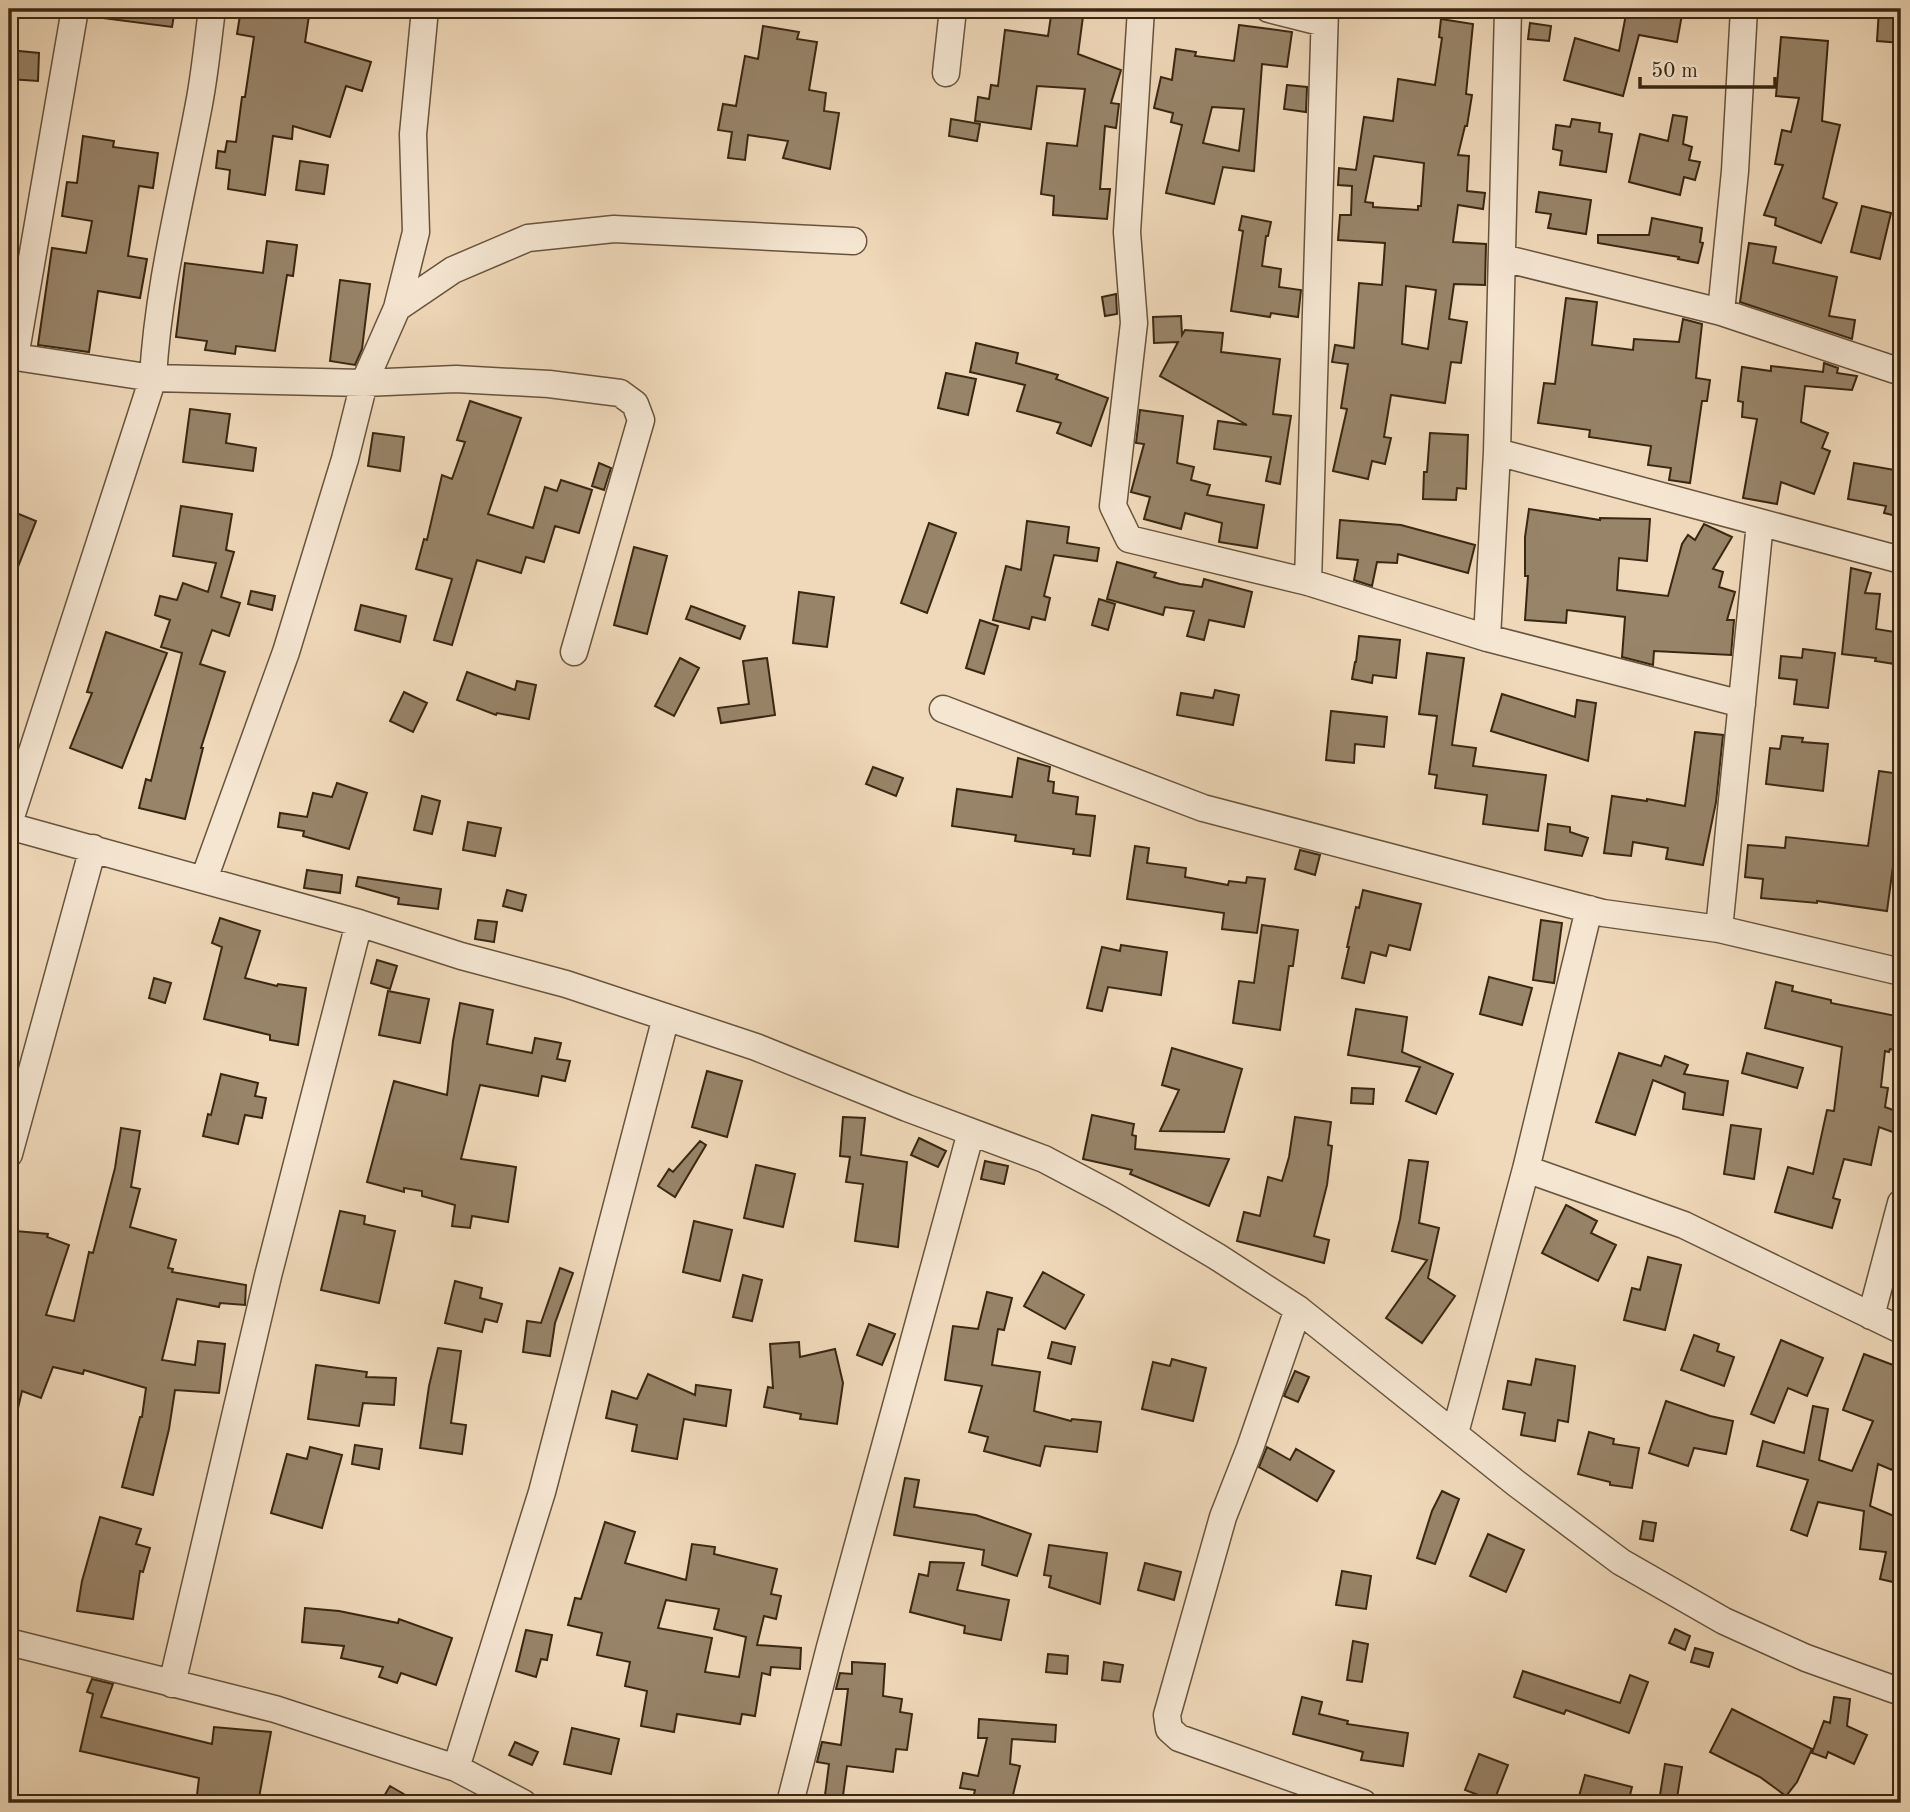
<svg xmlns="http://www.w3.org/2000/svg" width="1910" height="1812" font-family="'Old Standard TT',serif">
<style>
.building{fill:#988469;stroke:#392712;stroke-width:2;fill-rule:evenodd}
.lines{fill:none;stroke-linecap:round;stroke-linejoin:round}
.minor-casing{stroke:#67543c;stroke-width:29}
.minor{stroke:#f5e6d2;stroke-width:26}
</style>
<rect width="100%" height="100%" fill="#f0d9ba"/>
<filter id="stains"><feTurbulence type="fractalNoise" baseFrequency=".00286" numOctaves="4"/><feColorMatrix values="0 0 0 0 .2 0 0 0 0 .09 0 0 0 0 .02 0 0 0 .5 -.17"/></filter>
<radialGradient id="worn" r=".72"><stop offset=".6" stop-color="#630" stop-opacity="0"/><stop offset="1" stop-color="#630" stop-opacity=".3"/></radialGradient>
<path class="building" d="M103,9h72l-3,18 -70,-9z
M241,9h69l-5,33 66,20 -9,29 -16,-5 -16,51 -37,-11 -1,13 -19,-3 -8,59 -37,-6 2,-19 -14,-2 2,-17 7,1 2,-11 9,1 6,-45h3l9,-60 -17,-3z
M1052,9h32l-6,45 43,16 -10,33 8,1 -3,24 -11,-2 -5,63h10l-3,30 -54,-4 1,-19 -13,-2 6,-51 30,3 8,-57 -48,-3 -6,43 -56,-8 3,-24 11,2 2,-14 7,1 7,-56 43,6z
M1627,9h56l-6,33 -38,-7 -16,61 -59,-16 11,-42 44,13z
M1879,9h22v34l-24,-2z
M1441,19l32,5 -7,70 6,1 -5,31h-2l-7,29 11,1 -2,35 18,2 -2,16 -25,-4 -5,37 33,2 -1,41 -31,-1 -5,35 18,3 -6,41 -10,-1 -6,41 -54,-8 -7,42 7,1 -6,26 -13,-3 -4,18 -35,-8 14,-62 -6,-1 7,-44 -16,-2 3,-17 19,3 5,-65 23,2 3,-42 -47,-3 2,-25h11l1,-29 -14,-1 1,-17 17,2 8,-53 29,4 5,-42 37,6 7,-47 -3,-1zM1374,156l50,7 -3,43h-3v4l-45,-3v-4l-8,-1zM1406,286l30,4 -8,59 -26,-5z
M1530,23l21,3 -2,15 -21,-2z
M1239,25l53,7 -5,35 -25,-3 -8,107 -31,-4 -9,37 -48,-11 16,-68 -11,-3 2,-9 -19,-5 7,-31 11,3 4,-31 20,3 -1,4 39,5zM1212,107l32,2 -5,42 -36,-8z
M763,26l36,6 -2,7 20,3 -8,48 17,3 -2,18 15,2 -9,56 -47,-11 5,-17 -40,-6 -3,25 -17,-2 4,-26 -14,-2 5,-26 13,2 9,-50 13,3z
M1781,37l47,4 -6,80 18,4 -17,73 14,5 -16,40 -46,-18 1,-7 -12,-3 19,-50 -8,-1 7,-34 9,2 8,-34 -23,-2z
M9,50l30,3 -1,28 -29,-2z
M1287,85l20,2 -1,25 -22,-3z
M1673,115l14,2 -4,27 9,3 -3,13 11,2 -5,18 -11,-3 -4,18 -51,-13 11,-48 28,7z
M951,119l29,5 -3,17 -28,-5z
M1572,119l28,4 -1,9 13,2 -6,38 -46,-7 2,-14 -9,-2 3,-24 14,2z
M83,136l31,5 -1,6 45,6 -5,35 -14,-2 -11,70 19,3 -7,39 -42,-7 -9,61 -51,-7 14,-97 34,5 6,-32 -30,-5 5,-34 10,1z
M300,161l28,4 -4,29 -28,-4z
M1539,192l52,8 -5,34 -38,-6 3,-14 -15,-2z
M1862,206l29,7 -11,46 -29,-7z
M1242,216l29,6 -3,14h-2l-4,30 19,3 -2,18 22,3 -3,27 -27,-4 -1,4 -39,-6 12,-80 -4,-1z
M1652,218l50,10 -2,14 3,1 -5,20 -20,-4 1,-2 -81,-14v-8h51z
M267,241l30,4 -4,31 -6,-1 -12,76 -39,-5 -1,8 -30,-4 2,-9 -31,-4 9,-74 78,10z
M1749,243l27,4 -3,16 64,14 -8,39 26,4 -3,19 -112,-37z
M340,280l30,4 -8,65 -7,16 -25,-4z
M1116,294l1,20 -12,2 -3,-19z
M1566,298l31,4 -5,43 41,5 1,-11 45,3 4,-23 19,5 -6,54 14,2 -3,21h-5l-12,82 -21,-3 2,-12 -23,-3 3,-19 -62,-9 1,-7 -52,-7 6,-40 11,1z
M1181,316l1,19 3,-5 38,3 -2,19 59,7 -7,55 18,2 -11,68 -14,-3 5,-24 -57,-8 4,-28 29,4 -87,-49 18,-34 -24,1 -1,-26z
M976,343l42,10 -2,10 42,12 -2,4 52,19 -17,48 -34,-13 4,-10 -44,-12 8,-26 -55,-13z
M1824,363l14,5 -1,5 20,3 -5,14 -47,-4 -4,36 27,11 -6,15 8,3 -16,43 -33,-12 -4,22 -34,-6 14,-79 -15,-2 1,-15 -5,-1 4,-34 29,4v-5l52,6z
M946,373l30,6 -8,36 -30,-7z
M470,401l51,17 -33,96 45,14 12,-41 12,4 4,-11 31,10 -13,43 -24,-7 -11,36 -18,-5 -5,16 -44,-13 -25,85 -18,-5 18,-61 -36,-10 8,-30 3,1 15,-65 10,4 13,-37 -8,-2z
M190,409l40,5 -4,29 30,5 -3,23 -70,-9z
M1140,410l43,6 -6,47 17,4 -3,13 19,5 -3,10 57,10 -7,43 -38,-6 3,-19 -37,-10 -4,16 -37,-10 6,-22 -19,-5 13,-48 -8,-1z
M373,433l31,4 -4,34 -32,-5z
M1430,433l38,2 -2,54 -9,-1 -1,12 -33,-1 1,-27h3z
M599,463l12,5 -7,22 -12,-4z
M1854,463l47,8v46l-17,-4 2,-7 -38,-7z
M181,506l51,8 -6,36 8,2 -13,45 19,6 -11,33 -17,-6 -12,34 25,8 -24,76h2l-18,71 -46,-11 7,-29 5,2 31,-128 -21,-6 9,-27 -15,-5 5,-19 17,4 6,-17 25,9 8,-29 -43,-7z
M1529,509l71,11v-2l50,1 -3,42 -28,-3 -2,32 51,6 14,-52 6,-9 7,5 9,-16 28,13 -19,32 10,3 -4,15 16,5 -8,28h7l-3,35 -77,-4 -1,14 -31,-8 3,-40 -58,-7 -1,13 -41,-3 3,-44h-3v-39z
M9,510l27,11 -26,66h-1z
M1340,520l61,5 74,20 -7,28 -70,-19 -1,9 -20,-1 -5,24 -18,-6 4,-20 -21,-2z
M1027,521l42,6 -2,16 32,5 -2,13 -43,-6 -10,41 6,2 -5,22 -13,-3 -3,12 -36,-9 13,-54 15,4z
M929,523l27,10 -29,80 -26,-10z
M634,547l33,9 -20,78 -33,-9z
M1117,562l39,11 -2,4 26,7 22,3 2,-8 48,13 -8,35 -35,-7 -5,20 -17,-4 7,-25 -29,-4 -2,8 -56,-16z
M1851,568l20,5 -6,20 15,1 -4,35 25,4v32l-26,-4 1,-3 -34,-4z
M251,591l24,5 -3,14 -24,-6z
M799,592l35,5 -7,50 -34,-4z
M1099,599l16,5 -7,26 -16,-5z
M361,605l45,11 -6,26 -45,-12z
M691,606l54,20 -5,13 -54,-20z
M980,620l18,6 -14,48 -18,-6z
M106,632l61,21 -45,115 -52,-20 22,-55 -5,-1z
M1359,636l41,4 -4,38 -23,-3 -1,8 -20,-4 3,-17h1z
M1803,649l32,4 -7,55 -34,-4 3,-24 -18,-2 2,-22 21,2z
M1427,653l37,5 -12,87 24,3 -3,18 73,9 -8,56 -55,-7 4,-29 -52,-7 2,-13 -8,-1 8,-58 -18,-2z
M680,658l19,10 -25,48 -19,-10z
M767,658l8,57 -54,8 -3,-15 31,-4 -6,-43z
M467,672l48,18 2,-9 19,4 -7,34 -32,-6 -1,2 -39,-15z
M1215,690l24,5 -6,30 -56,-10 4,-22 32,5z
M404,692l23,11 -14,29 -23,-11z
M1502,694l73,23 2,-17 19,3 -8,58 -97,-30z
M1331,711l56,6 -3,30 -29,-3 -1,19 -28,-3z
M1695,732l28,3 -7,67 -13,63 -37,-6 2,-11 -35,-6 -2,14 -27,-3 8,-57 35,5v-2l38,7z
M1782,736l21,2 -1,4 26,2 -5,47 -57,-7 4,-36 10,1z
M1018,758l32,9 -2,14 6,1 -1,11 25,4 -2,17 19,2 -5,40 -17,-2 1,-5 -59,-8 1,-6 -64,-9 5,-37 55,8z
M873,767l30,11 -7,18 -30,-12z
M1879,771l22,3v33l-14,104 -70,-10v2l-56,-5 2,-19 -18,-2 3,-32 37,3 1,-11 82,9z
M337,783l30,10 -18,56 -46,-13 1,-5 -26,-4 2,-14 27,4 6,-24 19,4z
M422,796l18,5 -8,33 -18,-4z
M468,822l33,6 -6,28 -32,-6z
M1548,824l22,3v5l18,6 -6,18 -37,-6z
M1135,846l14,2 -2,15 39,5 -1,9 43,8 1,-4 17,2 1,-6 18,2 -8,54 -35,-4 2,-16 -97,-14z
M1300,850l20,5 -5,20 -20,-6z
M307,870l35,5 -2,18 -36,-5z
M358,877l83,12 -3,20 -40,-5 1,-6 -43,-12z
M507,890l19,5 -4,16 -19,-5z
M1363,890l58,14 -11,46 -21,-5 -3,11 -15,-4 -7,31 -22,-5 7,-31h-2l9,-40 3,1z
M220,918l40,13 -15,47 32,8 1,-2 28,4 -8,57 -28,-5v-5l-66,-16 18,-72 -10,-4z
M478,920l19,2 -3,20 -19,-3z
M1541,920l21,3 -8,60 -21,-3z
M1262,925l36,5 -5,36h-4l-9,64 -47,-7 6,-42 15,2z
M1121,945l46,7 -6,43 -53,-8 -6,24 -15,-3 15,-61 18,4z
M377,960l20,6 -7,23 -19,-6z
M1489,977l43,11 -10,37 -42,-11z
M154,978l17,5 -6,20 -16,-5z
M1776,982l17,4 -1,5 39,9v3l70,14v35l-11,-3 -1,3 -4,-1 -4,36 7,1 -3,19 16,6v22l-22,-8 -8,38 -27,-6 -11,39 7,2 -8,28 -57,-16 13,-45 25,7 14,-64 7,1 8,-64 -77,-19z
M388,991l41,8 -9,44 -41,-8z
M460,1003l33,7 -6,34 45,9 3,-15 26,5 -4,16 13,2 -5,20 -23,-5 -4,20 -58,-11 -19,74 55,8 -8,55 -36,-6 -2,12 -18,-2 3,-21 -33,-9v-5l-18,-3v4l-37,-10 27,-101 53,14 6,-54z
M1356,1009l51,8 -5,35 51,22 -17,40 -30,-13 14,-34 -72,-12z
M1172,1048l70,21 -18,63 -64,-1 19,-41 -17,-5z
M1619,1053l42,13 4,-10 23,9 -4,9 44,7 -5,34 -40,-6 2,-16 -32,-13 -18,55 -39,-13z
M1747,1053l56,15 -6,20 -55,-15z
M707,1071l35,10 -15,56 -35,-10z
M221,1074l37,9 -3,13 11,2 -4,20 -17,-3 -7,29 -35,-8 5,-22 3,1z
M1352,1088l22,1 -1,15 -22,-1z
M1092,1115l42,9 -2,11 4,1 -1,13 94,10 -20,47 -79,-32 2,-4 -49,-11z
M843,1117l22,1 -4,37 46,7 -9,85 -43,-6 8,-57 -17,-2 4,-25 -10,-1z
M1295,1117l36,5 -3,23 4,1 -5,39 -13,51 15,4 -5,23 -87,-22 7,-29 16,4 8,-39 14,4 7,-24z
M1731,1125l30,4 -7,50 -30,-5z
M121,1128l19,3 -9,56 9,2 -10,38 46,13 -8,28 5,1 -1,3 74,13 -1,20 -25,-2 -1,4 -42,-8 -15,61 33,5 3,-24 27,3 -6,49 -44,-3 -6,39 -16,66 -31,-8 18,-70h2l4,-29 -62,-18 -1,4 -30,-7 -12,31 -19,-7 -7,30h-6v-145l7,-45 32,3 -1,3 22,8 -23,70 28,6 15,-69 4,1 22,-85z
M919,1138l27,13 -8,16 -27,-12z
M700,1141l6,4 -31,52 -17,-11 11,-17 4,3z
M1409,1160l19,2 -9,61 20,5 -11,50 27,18 -33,47 -36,-25 41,-58 -35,-9 8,-32z
M985,1161l23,5 -4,18 -23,-5z
M756,1165l39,9 -12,53 -39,-9z
M1566,1205l31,16 -6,12 25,12 -18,36 -56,-28z
M340,1211l25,5 -1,8 31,7 -16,72 -58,-13z
M694,1221l38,9 -12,51 -37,-9z
M1648,1257l33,8 -16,65 -41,-10 8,-32 8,2z
M560,1268l13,5 -18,50 -5,33 -27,-4 4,-31 14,2z
M1043,1272l41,23 -19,34 -41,-23z
M743,1275l19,5 -10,41 -19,-4z
M455,1281l27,7 -2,10 22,6 -5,18 -12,-3 -3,13 -37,-9z
M987,1292l25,6 -8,32 -6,-1 -6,36 48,7 -6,39 37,10 1,-2 29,3 -4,30 -52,-6 -5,20 -56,-15 4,-14 -19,-5 13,-46 -37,-6 8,-54 25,3z
M869,1324l26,10 -13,31 -25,-10z
M1694,1335l25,9 -2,7 17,6 -10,29 -43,-16z
M1781,1340l42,18 -16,38 -19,-8 -14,35 -23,-9z
M799,1342l1,15 35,-8 8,34 -6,41 -37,-5 1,-5 -37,-7 4,-20 5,1 -3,-44z
M1052,1342l23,5 -4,17 -23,-6z
M438,1348l23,3 -10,72 15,2 -4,29 -42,-6 9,-62z
M1864,1354l37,14v79l-9,23 -14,-6 -8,42 31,13v65l-21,-5 6,-27 -26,-3 4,-38 -46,-9 -11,34 -16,-6 17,-50 -51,-14 6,-25 41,12 9,-47 15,3 -9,51 33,11 21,-50 -30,-11z
M1172,1359l34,9 -13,53 -51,-12 11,-47 17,4z
M1536,1359l39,7 -7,56 -10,-2 -3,21 -34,-6 4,-22 -22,-4 5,-28 23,4z
M316,1365l51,7 -1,5 30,1 -2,27 -31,-2 -4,23 -51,-7z
M1295,1371l14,6 -11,25 -14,-6z
M648,1374l47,21 1,-10 35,5 -5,36 -42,-7 -7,40 -45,-8 5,-26 -31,-7 6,-27 25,8z
M1666,1401l44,15 23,5 -7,33 -32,-6 -6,18 -39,-13z
M1589,1432l25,7 -1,5 26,4 -7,40 -22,-3v-3l-32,-8z
M355,1445l27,4 -3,20 -27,-5z
M310,1447l32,8 -20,73 -51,-15 16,-59 20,5z
M1267,1447l23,13 6,-11 38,22 -17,30 -58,-34z
M905,1478l14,2 -5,27 62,8 55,19 -14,42 -35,-11 2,-15 -90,-15z
M1442,1491l17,8 -24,65 -18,-6 15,-47z
M100,1517l41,12 -5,15 14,4 -7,24 -3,-1 -7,48 -56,-8 5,-30z
M1643,1521l13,2 -3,18 -13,-2z
M605,1522l30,10 -10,31 61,17 6,-36 23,3 -1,7 63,15 -6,25 10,2 -5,23 -12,-3 -7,29 44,3 -1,21 -29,-2 -1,8 -8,-2 -7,43 -13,-2 -2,10 -63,-10 -3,18 -33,-6 6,-35 -22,-5 5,-24 -33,-7 5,-22 -34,-8 7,-27 6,1zM666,1600l53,9 -5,20 32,8 -7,40 -34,-5 7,-34 -54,-10z
M1488,1534l36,16 -18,42 -36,-16z
M1049,1545l58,8 -7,51 -51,-17 2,-11 -7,-1z
M930,1562l34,1 -7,27 52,10 -8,40 -37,-7 1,-7 -55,-14 9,-38 9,2z
M1145,1563l36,9 -7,28 -36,-10z
M1342,1571l29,5 -5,33 -30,-4z
M305,1608l34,3 59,12 1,-4 53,19 -16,47 -35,-12 -4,10 -18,-6 4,-10 -42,-9 3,-12 -42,-4z
M1675,1629l15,7 -5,14 -16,-7z
M526,1630l26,5 -5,25 -6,-1 -5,18 -20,-6z
M1353,1641l15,3 -6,38 -15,-2z
M1695,1648l18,5 -4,14 -18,-5z
M1048,1654l20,2 -1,18 -21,-2z
M852,1662l33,2 -2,32 19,3 -2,13 12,2 -5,36 -11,-1 -3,23 -46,-6 -5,37h-18l5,-39 -12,-2 5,-20 19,3 7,-56h-12l4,-16 12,1z
M1104,1662l19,3 -3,17 -18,-2z
M1523,1671l97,32 10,-28 18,7 -19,51 -63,-23 -2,4 -50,-17z
M92,1679l21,5 -12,33 111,27 2,-17 57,5 -13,71h-62l3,-25 -119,-27 13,-57 -6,-2z
M1302,1697l20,5 -3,12 29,7 -1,3 61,9 -5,33 -42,-6 2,-8 -70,-18z
M1834,1697l16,2 -3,27 20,9 -13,29 -26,-12 -2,6 -14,-5 12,-32 6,2z
M1732,1709l80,40 -15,33 -11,14 -26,-19 -50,-25z
M979,1719l77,6 -1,17 -43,-3 -2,25 10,2 -9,37h-39l3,-13 -15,-2 3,-15 15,3 9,-38h-9z
M572,1728l47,11 -8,35 -47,-10z
M515,1742l23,10 -6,13 -23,-10z
M1479,1754l29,11 -14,36 -29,-11z
M1665,1764l17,3 -5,31 -17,-3z
M1585,1775l47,12 -4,16h-51z
M390,1786l29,17h-39z"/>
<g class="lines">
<g class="minor-casing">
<path id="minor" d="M1141,9l-14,223 7,91 -21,183 16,33 179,43 179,56 255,66
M1269,9l55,14
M946,73l7,-64
M1503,258l218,54 180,60
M397,308l56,-38 75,-32 86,-9 239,12
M1721,312l14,-141 9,-162
M9,356l144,22 211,5 92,-4 93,5 71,9 15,11 6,16 -67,232
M15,357l60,-348
M1497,452l404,108
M1308,582l17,-573
M1487,638l10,-186 11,-443
M943,709l260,99 400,105 116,16 182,43
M9,823l144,-445c5,-93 29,-183 46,-274 6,-31 9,-64 13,-95
M9,826l350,97 102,33 105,28 190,63 151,61 137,51 70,37 102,60 82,53 219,175 104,78 103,59 82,37 95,34
M204,879l82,-227 59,-193 19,-76 33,-75 19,-76 -3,-98 12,-125
M1719,929l41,-406
M9,1154l84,-306
M1526,1169l158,56 217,105
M1298,1309l-48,139 -27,69 -56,198 2,14 10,9 184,65
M1871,1316l30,-113
M1455,1433l71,-264 63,-260
M9,1642l266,67 181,59 67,35
M172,1684l96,-408 91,-353
M456,1768l86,-276 124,-475
M790,1803l40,-156 141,-515"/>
</g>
<use href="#minor" class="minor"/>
</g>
<rect width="1910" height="1812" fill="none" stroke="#f0d9ba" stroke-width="35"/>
<rect x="10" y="10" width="1889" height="1791" fill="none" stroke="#392712" stroke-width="3.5"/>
<rect x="18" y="18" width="1875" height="1777" fill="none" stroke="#392712" stroke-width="2"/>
<path d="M1640 77v10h135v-10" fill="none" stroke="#392712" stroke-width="3.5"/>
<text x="1651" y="77" font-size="21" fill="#392712" stroke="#f5e6d2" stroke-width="5" paint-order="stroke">50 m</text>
<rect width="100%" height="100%" filter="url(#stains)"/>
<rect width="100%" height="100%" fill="url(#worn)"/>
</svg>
